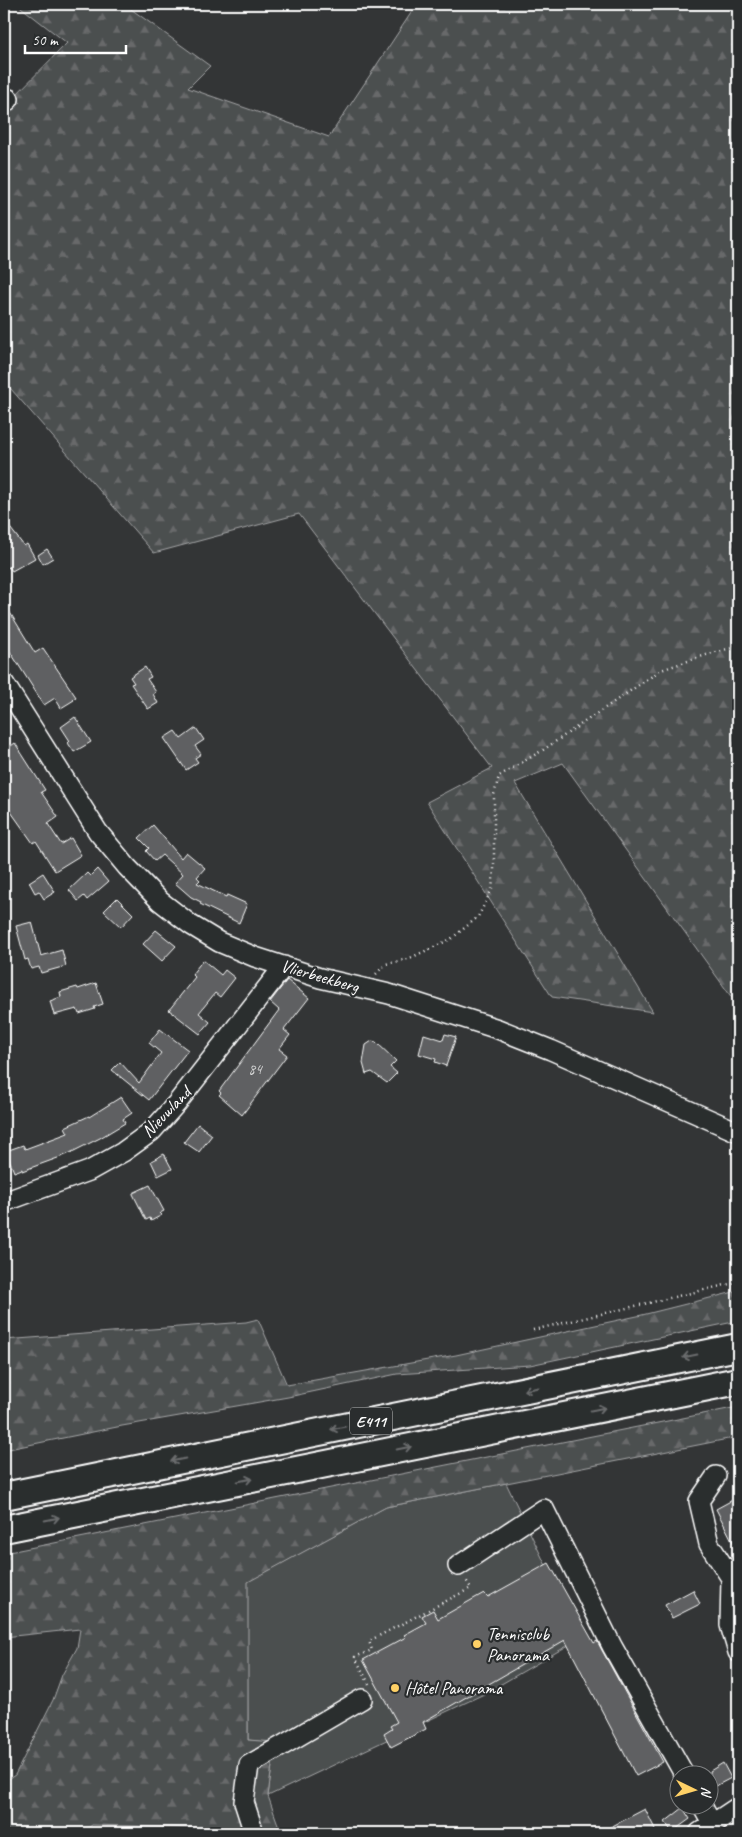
<svg xmlns="http://www.w3.org/2000/svg" width="742" height="1837" font-family="Caveat,sans-serif">
<style>
.grass{fill:#4c4f50;stroke:#a6a7a8}
.forest{fill:url(#forest-firs);stroke:#a6a7a8}
.building{fill:#5f6162;stroke:#fff}
.lines{fill:none;stroke-linecap:round;stroke-linejoin:round}
.minor-casing{stroke:#fff;stroke-width:22}
.highway-casing{stroke:#fff;stroke-width:30}
.path{stroke:#fff;stroke-width:2.5;stroke-dasharray:1 4;stroke-linecap:butt}
.minor{stroke:#2a2d2e;stroke-width:19}
.highway{stroke:#2a2d2e;stroke-width:26}
.oneway{stroke:#6a6c6d}
.poi-dot{fill:#ffd166;stroke:#2a2d2e;stroke-width:2}
.labels{text-anchor:middle;stroke-width:4.5;stroke-linejoin:round;paint-order:stroke}
.number-label{font-size:15px;fill:#d7d8d8}
.shield{fill:#2a2d2e;stroke:#bfc0c0;stroke-width:1}
.shield-label{font-size:16px;font-weight:bold;fill:#fff}
.street-label{font-size:18px;fill:#fff;stroke:#2a2d2e}
.poi-label{font-size:18px;fill:#fff;stroke:#2a2d2e;text-anchor:start}
</style>
<defs>
<pattern id="forest-firs" width="22" height="20" patternUnits="userSpaceOnUse" patternTransform="scale(1.25)"><rect width="22" height="20" fill="#4c4f50"/><path d="M5 1l3.5 6h-7zM16 11l3.5 6h-7z" fill="#67696a"/></pattern>
</defs>
<rect width="100%" height="100%" fill="#333536"/>
<filter id="ink" filterUnits="userSpaceOnUse"><feTurbulence type="fractalNoise" baseFrequency=".02" numOctaves="2"/><feDisplacementMap in="SourceGraphic" scale="10" xChannelSelector="R" yChannelSelector="G"/><feConvolveMatrix kernelMatrix="1 2 1 2 8 2 1 2 1" color-interpolation-filters="sRGB"/></filter>
<g filter="url(#ink)">
<path class="grass" d="M506,1483l75,155 -97,56 -216,102 7,-53 -27,-3 -1,-158 139,-75z"/>
<path class="forest" d="M17,4h107l86,62 -22,22 141,49 88,-133h321v996l-3,2 -172,-239 -48,20 138,229 -101,-15 -125,-195 65,-34 -193,-254 -145,39 -150,-172v-274l63,-64z
M738,1291v30l-208,44 -133,9 -109,23 -166,29 -118,24v-110l242,-18 12,-3 29,66 169,-30 186,-40z
M738,1407v30l-352,70 -138,75v158l27,2 -7,54 13,37h-87v-5l-102,-3 -11,8h-77v-51l11,-7 38,-75 9,-25 15,-27 3,-19 -76,8v-84z"/>
<path class="building" d="M4,520l20,26 3,-2 8,14 -23,13 -3,-4 -5,4z
M47,549l6,9 -10,6 -5,-9z
M4,603l31,50 8,-5 33,49 -3,2 1,1 -13,8 -6,-10 -11,7 -40,-63z
M145,667l6,10 -4,2 9,13 -3,2 5,9 -10,6 -17,-25 3,-1 -4,-6z
M75,717l16,25 -17,10 -6,-9 2,-2 -9,-14z
M196,728l8,12 -9,6 6,8 -6,4 3,4 -12,8 -22,-32 11,-7 6,8z
M15,743l30,47 -4,2 17,25 -10,7 13,20 10,-6 10,17 -26,16 -19,-30 -3,2 -29,-41v-51z
M153,825l28,33 5,-6 19,16 -8,9 3,3 -3,3 29,14 1,-2 20,9 -8,19 -39,-19 1,-2 -10,-5 -16,-14 8,-9 -21,-19 -7,6 -9,-10 3,-3 -10,-10z
M97,869l11,13 -21,18 -3,-4 -6,5 -9,-11 18,-17 3,3z
M43,873l12,19 -11,7 -5,-8 -4,2 -6,-11z
M117,898l16,16 -12,13 -17,-16z
M32,922l9,34 21,-6 4,16 -25,7 -2,-6 -8,2 -3,-10 -3,1 -9,-34z
M156,930l20,16 -14,15 -19,-17z
M203,960l18,15 4,-5 10,8 -15,19 -5,-4 -16,20 11,9 -10,12 -31,-24 26,-33 -3,-3z
M287,980l22,18 -25,32 6,5 -11,14 8,6 -45,60 -23,-20 2,-2 -2,-2 60,-81 -9,-8z
M96,983l7,21 -9,3 1,2 -16,5 -2,-5 -23,6 -4,-14 11,-4 -1,-5 17,-5 1,2z
M160,1029l28,21 -39,50 -37,-30 8,-8 19,21 22,-30 -12,-10z
M424,1034l19,6 2,-6 11,3 -10,29 -11,-4 1,-3 -17,-5z
M372,1041l4,1 20,19 -6,6 7,6 -10,10 -15,-11 -6,2 -3,-11 3,-18z
M121,1097l11,16 -9,6 2,4 -25,15 -34,17 -44,16v-2l-8,3 -8,-21 17,-6 2,4 43,-16 -3,-6 24,-11v1z
M198,1124l14,11 -13,17 -15,-10z
M164,1154l8,15 -14,7 -7,-15z
M150,1185l14,26 -4,2 2,2 -11,6 -1,-3 -4,2 -13,-26v-1z
M738,1497v55l-22,-43z
M549,1563l45,80 3,-2 66,121 -27,14 -71,-136 -142,82 3,7 -35,18 -7,-13 8,-5 -2,-3 7,-4 -34,-62 43,-23 -2,-2 22,-12 -4,-7 11,-6 5,9 46,-26 4,4z
M693,1590l7,14 -28,14 -7,-13z
M723,1763l8,15 -21,11v-18z
M683,1808l7,11 -18,13 -7,-10z
M645,1809l10,20 -8,4h-48z"/>
<g class="lines">
<g class="minor-casing">
<path id="minor" d="M4,104l5,-5
M4,683l94,149 29,35 33,34 31,24 28,17 36,15 65,21 69,16 109,35 53,21 187,82
M4,1202l85,-31 34,-19 29,-21 25,-28 107,-137
M716,1476l-17,25 10,43 22,34 -1,47 8,27
M458,1566l86,-57 68,137 72,128
M701,1804l11,20
M254,1833l-10,-31 5,-37 113,-66
M699,1833l39,-26"/>
</g>
<g class="highway-casing">
<path id="highway" d="M4,1496l734,-149
M4,1529l734,-148"/>
</g>
<path class="path" d="M376,974l10,-10 22,-5 43,-20 27,-22 14,-28 2,-19v-75l5,-19 44,-26 118,-80 57,-19 20,-4
M533,1330l205,-48
M369,1684l-14,-27 17,-7 -3,-9 102,-53 -5,-8"/>
<use href="#minor" class="minor"/>
<use href="#highway" class="highway"/>
</g>
<defs><path id="oneway-shaft" d="M-6 0H5M1.5-3L5.5 0L1.5 3" fill="none" stroke-width="1.6" stroke-linecap="round" stroke-linejoin="round" transform="scale(1.25)"/></defs>
<g class="oneway">
<use href="#oneway-shaft" transform="translate(690 1356) rotate(169)"/>
<use href="#oneway-shaft" transform="translate(531 1389) rotate(169)"/>
<use href="#oneway-shaft" transform="translate(598 1409) rotate(-11)"/>
<use href="#oneway-shaft" transform="translate(338 1428) rotate(168)"/>
<use href="#oneway-shaft" transform="translate(404 1448) rotate(-11)"/>
<use href="#oneway-shaft" transform="translate(178 1460) rotate(168)"/>
<use href="#oneway-shaft" transform="translate(245 1480) rotate(-11)"/>
<use href="#oneway-shaft" transform="translate(52 1519) rotate(-11)"/>
</g>
</g>
<g class="poi-dot">
<circle cx="477" cy="1644" r="5"/>
<circle cx="395" cy="1688" r="5"/>
</g>
<g class="labels">
<g class="number-label">
<text x="255" y="1074">84</text>
</g>
<rect class="shield" x="350" y="1407.5" width="42" height="27" rx="4"/>
<g class="shield-label">
<text x="371" y="1427">E411</text>
</g>
<g class="street-label">
<text transform="translate(320 976) rotate(16)" y="6">Vlierbeekberg</text>
<text transform="translate(166 1112) rotate(-46)" y="6">Nieuwland</text>
</g>
<g class="poi-label">
<text x="487" y="1640">Tennisclub<tspan x="487" dy="21">Panorama</tspan></text>
<text x="405" y="1694">Hôtel Panorama</text>
</g>
</g>
<rect width="742" height="1837" fill="none" stroke="#2a2d2e" stroke-width="20"/>
<rect x="10" y="10" width="722" height="1817" fill="none" stroke="#fff" stroke-width="2" filter="url(#ink)"/>
<g transform="translate(694 1790) rotate(95)"><circle r="24" fill="#2a2d2e" stroke="#7f8182"/>
<path d="M0-4L9 19L0 12L-9 19Z" fill="#ffd166"/>
<text y="-8" font-size="14" font-weight="bold" text-anchor="middle" fill="#ffffff">N</text>
</g>
<path d="M25 45v8h101v-8" fill="none" stroke="#ffffff" stroke-width="2.5"/>
<text x="32" y="45" font-size="15" fill="#ffffff" stroke="#2a2d2e" stroke-width="4" paint-order="stroke">50 m</text>
</svg>
